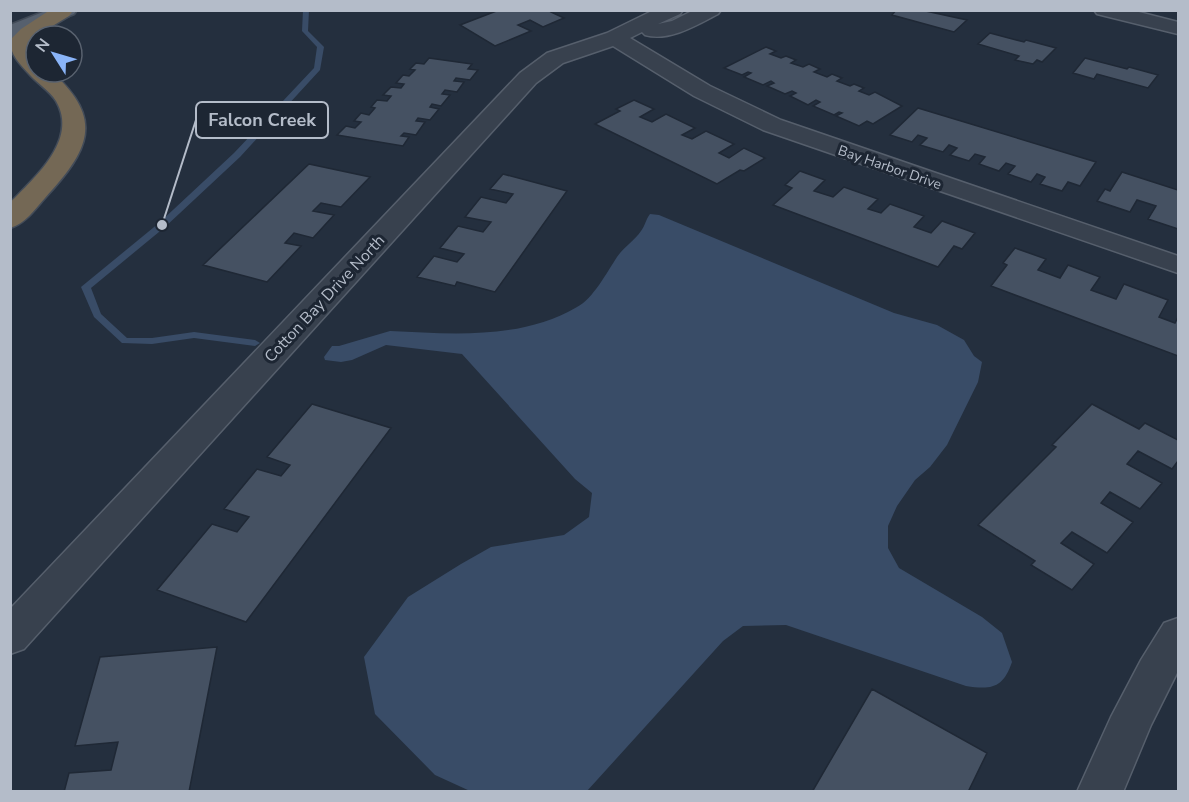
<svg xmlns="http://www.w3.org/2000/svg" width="1189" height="802" font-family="'Nunito Sans',sans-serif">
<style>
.water{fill:#394c67}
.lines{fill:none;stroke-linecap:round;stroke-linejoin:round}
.stream{fill:#394c67;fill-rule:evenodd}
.building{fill:#455162;stroke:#1f2835;stroke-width:1.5}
.minor-casing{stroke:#565f6c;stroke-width:3}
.major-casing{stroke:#414a57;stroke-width:3}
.highway-casing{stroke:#434c59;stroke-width:3}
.minor{fill:#38414e;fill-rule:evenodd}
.major{fill:#56606e;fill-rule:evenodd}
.highway{fill:#746855;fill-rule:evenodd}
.labels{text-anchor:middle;stroke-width:6;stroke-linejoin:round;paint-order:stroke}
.far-street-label{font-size:14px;fill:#b4bcc9;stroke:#1d2633}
.street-label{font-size:16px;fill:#b4bcc9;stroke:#1d2633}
.leader{fill:none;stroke:#b4bcc9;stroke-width:2}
.callout-dot{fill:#b4bcc9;stroke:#1d2633;stroke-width:2}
.callout{fill:#1d2633;stroke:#b4bcc9;stroke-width:2}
.callout-label{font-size:18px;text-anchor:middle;font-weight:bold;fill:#b4bcc9}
</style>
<rect width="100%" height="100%" fill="#242f3e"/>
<path class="water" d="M650,214l9,1 235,98 43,12 27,15 10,16 8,6 -4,20 -31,63 -17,22 -15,13 -18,26 -9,20v22l11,20 83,49 20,16 10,29c-9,26 -20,28 -46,24l-180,-61 -43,1 -20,15 -136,150h-117l-35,-16 -60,-61 -11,-57 44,-60 53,-33 30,-17 73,-12 25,-18 3,-24 -17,-14 -113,-125 -76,-9 -34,15 -11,2 -16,-2 -1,-3 8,-11h7l51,-15c62,3 131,9 187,-24 16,-8 30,-35 40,-50 7,-10 18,-17 24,-26 4,-5 5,-12 9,-17z"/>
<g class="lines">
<path class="stream" d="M303,10h6l-1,21 16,16 -4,23 -80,87 -75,70 -74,61 10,26 26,24h25l42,-6 61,8 5,3 -5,3 -61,-8 -42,6 -30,-1 -28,-26 -13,-30 78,-64 75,-70 80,-85 3,-21 -15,-16z"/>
</g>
<path class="building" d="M499,10h54l-2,2 13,6 -21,9 -13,-7 -12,5 13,6 -36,15 -35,-21z
M896,10h25l46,10 -13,12 -62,-17z
M990,33l34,9 2,-2 30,8 -14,14 -5,-2 -4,4 -18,-4 4,-4 -41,-12z
M766,47l10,4 -6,3 11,4 5,-2 10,4 -5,3 12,4 6,-3 11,5 -6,3 13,5 5,-3 10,4 -5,3 13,5 4,-2 10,4 -5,3 10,4 6,-3 27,14 -29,18 -6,-3 -8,5 -23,-10 6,-3 -3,-1 -5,3 -21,-9 7,-4 -4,-2 -8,5 -18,-9 6,-3 -4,-2 -7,3 -18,-8 7,-3 -3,-2 -8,4 -19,-8 7,-4 -3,-1 -6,3 -18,-7z
M429,58l43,6 -4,5 10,1 -8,10 -14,-2 -2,3 10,1 -7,10 -12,-2 -3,4 8,1 -9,11 -9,-2 -2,3 9,2 -9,11 -12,-2 -2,3 9,1 -9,13 -12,-2 -3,3 8,1 -6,9 -66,-11 9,-9 9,2 6,-6 -7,-1 7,-8 8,2 6,-7 -4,-1 6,-7 10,1 4,-5 -8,-1 8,-8 10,1 3,-4 -8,-1 7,-8 6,1 6,-6 -5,-1 6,-6 8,1z
M1085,58l42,11 2,-2 29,8 -10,13 -51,-14 -3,5 -21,-6z
M634,100l20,9 -14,8 12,5 14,-8 29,14 -13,7 10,4 14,-8 28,13 -15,9 10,5 15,-10 21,10 -21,13 -4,-1 -23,14 -122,-60 25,-13 -4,-2z
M918,108l178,54 -16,24 -12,-4 -6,9 -22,-7 5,-7 -8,-3 -6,8 -23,-8 7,-8 -9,-3 -7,8 -20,-7 6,-7 -10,-3 -6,7 -19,-6 7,-7 -8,-3 -6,7 -23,-7 7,-7 -9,-3 -6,7 -22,-7z
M309,164l61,13 -29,30 -20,-4 -8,8 21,4 -21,23 -19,-5 -9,10 16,3 -34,36 -64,-17z
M800,171l25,9 -11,11 19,6 11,-10 34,12 -10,10 13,4 9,-9 34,12 -10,11 17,6 11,-12 33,12 -13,16 -8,-3 -16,21 -165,-62 19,-17 -7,-3z
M1122,172l56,18v39l-30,-10 8,-13 -19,-6 -7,12 -33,-11 8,-12 5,2z
M503,174l64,17 -72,101 -38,-10 -2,4 -38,-9 17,-21 23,6 7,-8 -24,-6 18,-22 25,6 8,-10 -26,-5 16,-20 25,6 7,-9 -23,-5z
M1015,248l31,11 -8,11 22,8 8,-13 32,12 -9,13 25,9 8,-15 44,16 -9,17 16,6 3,-6v39l-187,-70 16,-21 -4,-2z
M312,404l79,24 -145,194 -89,-32 55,-66 25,8 12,-15 -25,-8 33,-40 24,7 9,-11 -23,-8z
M1092,404l47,25 6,-6 33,17v21l-6,8 -34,-18 -11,13 35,19 -22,26 -30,-17 -9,11 32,19 -26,31 -35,-21 -11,11 33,21 -22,26 -41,-25 4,-4 -57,-36 78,-78 -4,-2z
M217,647l-28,145h-125l5,-19 42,-3 7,-28 -43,4 25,-89z
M872,689l115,64 -19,39h-156z"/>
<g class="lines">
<g class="minor-casing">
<path id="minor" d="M654,10h29l-3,4 -22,10 14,-3 22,-11h27l-3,4c-21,11 -49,28 -73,21l-3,-3 -12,6 80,48 71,34 397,136v17l-415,-143 -69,-34 -81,-50 -50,17 -27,20 -512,566 -14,5v-45l510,-536 27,-20 60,-20z
M1094,10h37l47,12v12l-81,-20z
M1178,618v53l-27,54 -28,67h-46l34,-75 30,-57 23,-37z"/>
</g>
<g class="major-casing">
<path id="major" d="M48,10h29l-3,4 -64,25v-14z"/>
</g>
<g class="highway-casing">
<path id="highway" d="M50,10l22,2 -3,4 -33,20 -6,8 6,11v17h16c53,48 37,78 -7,126 -10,11 -20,26 -35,30v-25c24,-25 69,-63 46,-102 -6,-10 -19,-18 -26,-26 -10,-11 -20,-20 -20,-35l11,-11z"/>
</g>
<use href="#minor" class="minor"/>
<use href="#major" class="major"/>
<use href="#highway" class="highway"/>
</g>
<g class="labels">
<g class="far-street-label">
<text transform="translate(890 167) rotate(19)" y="5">Bay Harbor Drive</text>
</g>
<g class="street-label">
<text transform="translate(324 298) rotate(-47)" y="6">Cotton Bay Drive North</text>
</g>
</g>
<path class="leader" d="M162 225L196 120"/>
<circle class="callout-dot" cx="162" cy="225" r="6"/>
<rect class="callout" x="196" y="102" width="132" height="36" rx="6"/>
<g class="callout-label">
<text x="262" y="126">Falcon Creek</text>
</g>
<rect width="1189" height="802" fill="none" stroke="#b4bcc9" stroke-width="24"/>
<g transform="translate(54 54) rotate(307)"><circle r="28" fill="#1d2633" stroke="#59626f" stroke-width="1.5"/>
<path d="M0-4.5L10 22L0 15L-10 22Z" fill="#8ab4f8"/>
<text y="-9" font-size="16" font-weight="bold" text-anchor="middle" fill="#b4bcc9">N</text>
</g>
</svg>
